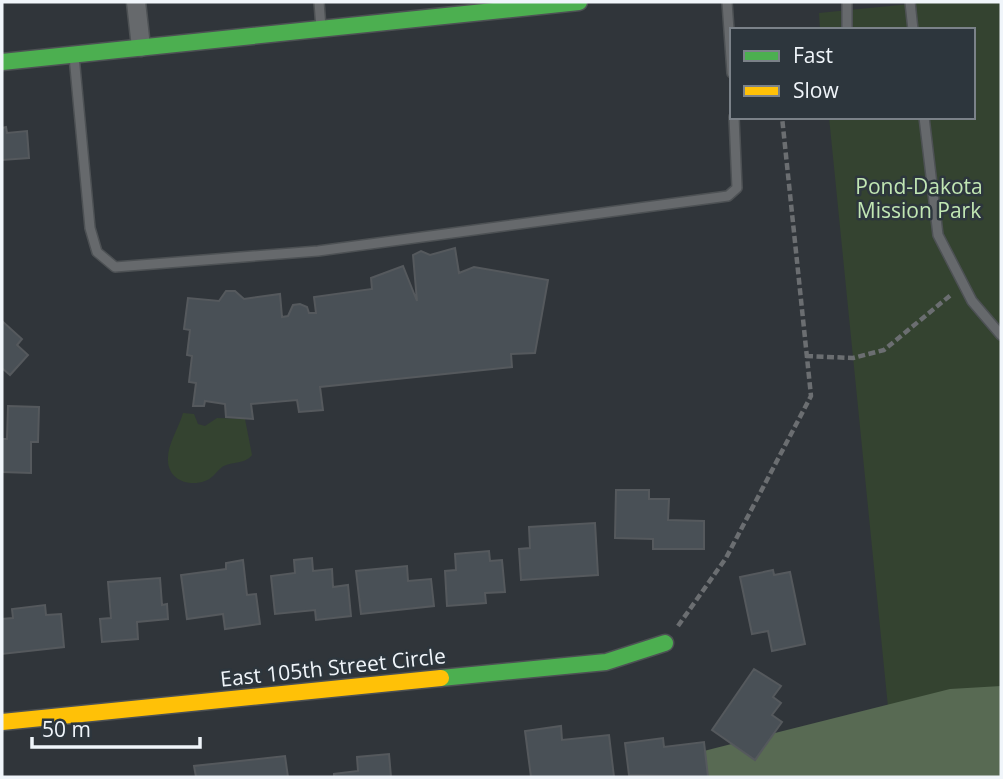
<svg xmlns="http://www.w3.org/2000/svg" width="1003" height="779" font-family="'Open Sans',sans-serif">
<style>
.green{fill:#344330}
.forest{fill:#586a53}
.building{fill:#495056;stroke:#55595d;stroke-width:2}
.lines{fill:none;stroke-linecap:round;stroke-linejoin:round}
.lane-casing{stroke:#4d5154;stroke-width:12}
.street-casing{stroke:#4d5154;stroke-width:21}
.fast-casing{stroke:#4d5154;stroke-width:19}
.slow-casing{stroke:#4d5154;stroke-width:19}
.path{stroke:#6b6e71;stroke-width:4.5;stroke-dasharray:7 3.5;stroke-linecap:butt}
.lane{stroke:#66696c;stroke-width:9}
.street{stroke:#66696c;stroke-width:18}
.fast{stroke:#4caf50;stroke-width:16}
.slow{stroke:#ffc107;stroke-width:16}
.labels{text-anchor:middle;stroke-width:5;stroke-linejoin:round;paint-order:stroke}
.park-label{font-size:21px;fill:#c1e6b3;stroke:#2d363d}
.street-label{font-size:21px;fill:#f0f5fa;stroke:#2d363d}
</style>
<rect width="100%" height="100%" fill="#30353a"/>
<path class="green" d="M930,2h71v775h-106l-66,-660h144v-87h-153l-1,-17z
M183,413l11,1 4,10 7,2 12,-8 28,1 7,36c-8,10 -20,6 -30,12 -6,5 -10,12 -17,14 -16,6 -37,-1 -37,-21 -1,-15 11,-32 15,-47z"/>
<path class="forest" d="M1001,686v91h-345l32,-22 262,-66z"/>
<path class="building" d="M6,127l1,6 20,-2 2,27 -27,2v-32z
M455,248l4,25 15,-6 74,13 -13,73 -24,1 1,13 -192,20 3,23 -24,2 -2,-12 -46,4 2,15 -27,-2 -1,-13 -20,-3 -1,5h-11l3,-23 -7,-1 3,-26 -5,-1 3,-25 -6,-1 4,-31 31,3 7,-10h9l9,8 36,-5 2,23 6,-1 5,-11 7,-1 7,3 2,6h7l-2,-16 58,-8 -1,-11 32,-12 14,35 -4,-46 8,-4 9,4z
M2,321l20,18 -5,6 11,10 -18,20 -8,-7z
M8,406l31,1 -1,35h-7v31l-29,-1v-33h5z
M616,490h33v9h20l-1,21 36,1v28h-51v-10l-38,-1z
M595,523l3,52 -77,5 -2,-31 11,-1 -1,-21z
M489,551l1,10 12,-1 3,32 -20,1 1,10 -39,3 -2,-35 11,-1 -1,-16z
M312,558l1,13 19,-2 1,18 15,-2 3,31 -35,4 -1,-10 -40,4 -4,-38 24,-3 -1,-13z
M243,560l4,35 9,-1 4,30 -35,5 -2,-15 -36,5 -6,-44 45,-6v-6z
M407,566l1,15 23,-2 3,27 -73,8 -5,-43z
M773,570l1,5 16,-3 15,72 -33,7 -4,-20 -16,3 -12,-57z
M160,578l2,27 5,-1 1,15 -31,3 1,17 -36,3 -2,-23 11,-1 -3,-36z
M45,605l1,10 15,-1 3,33 -62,7v-35l11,-1 -1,-9z
M754,669l27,17 -8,11 8,6 -9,12 10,7 -27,38 -43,-30z
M561,726l1,14 47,-5 5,42h-83l-6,-46z
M663,738l1,9 40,-5 4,35 -79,-2 -4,-32z
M389,754l2,23h-57v-3l24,-3 -1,-14z
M285,756l3,21h-92l-2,-11z"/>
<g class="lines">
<g class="lane-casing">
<path id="lane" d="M319,2l2,26
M727,2l5,71
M910,2l3,28
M847,30v-28
M74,56l16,172 7,24 18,15 203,-16 410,-55 9,-8 -3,-71
M924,117l14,118 34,66 29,34"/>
</g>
<g class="street-casing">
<path id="street" d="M136,2l5,45"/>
</g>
<g class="fast-casing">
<path id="fast" d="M2,62l577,-60
M441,678l165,-16 59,-19"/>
</g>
<g class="slow-casing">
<path id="slow" d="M2,722l439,-44"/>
</g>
<path class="path" d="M806,356l47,2 31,-8 68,-56
M678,626l48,-68 85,-162 -29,-279"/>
<use href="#lane" class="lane"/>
<use href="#street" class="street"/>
<use href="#fast" class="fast"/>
<use href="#slow" class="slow"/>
</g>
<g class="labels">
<g class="park-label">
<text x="919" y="194">Pond-Dakota<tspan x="919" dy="24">Mission Park</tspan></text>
</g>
<g class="street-label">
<text transform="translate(333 668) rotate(-6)" y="7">East 105th Street Circle</text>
</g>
</g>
<rect width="1003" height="779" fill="none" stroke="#f0f5fa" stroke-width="7"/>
<rect x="730" y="28" width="245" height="91" fill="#2d363d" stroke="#7b8289" stroke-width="2"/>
<rect x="744" y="51" width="35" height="10" fill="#4caf50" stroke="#7b8289" stroke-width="2"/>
<text x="793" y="63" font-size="21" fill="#f0f5fa">Fast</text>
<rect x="744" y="86" width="35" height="10" fill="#ffc107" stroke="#7b8289" stroke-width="2"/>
<text x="793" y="98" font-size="21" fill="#f0f5fa">Slow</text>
<path d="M32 737v10h168v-10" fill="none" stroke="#f0f5fa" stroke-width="3.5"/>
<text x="42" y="737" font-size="21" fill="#f0f5fa" stroke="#2d363d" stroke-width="5" paint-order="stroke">50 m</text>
</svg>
